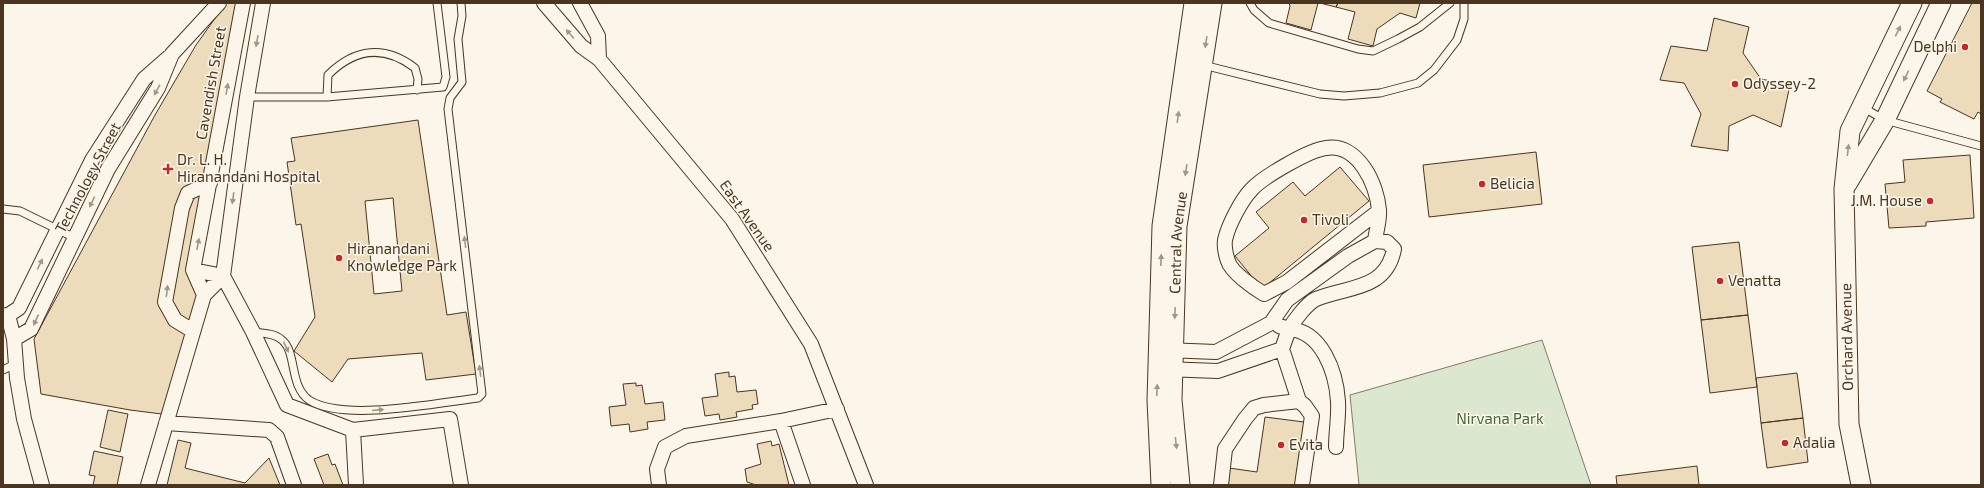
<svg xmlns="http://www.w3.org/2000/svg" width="1984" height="488" font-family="'Exo 2',sans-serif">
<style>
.green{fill:#dce7d0;stroke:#887966}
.building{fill:#ecdcbc;stroke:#4a3520;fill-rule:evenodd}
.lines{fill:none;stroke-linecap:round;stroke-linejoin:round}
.lane-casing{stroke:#4a3520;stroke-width:9}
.street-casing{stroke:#4a3520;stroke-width:16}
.secondary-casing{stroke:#4a3520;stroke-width:21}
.lane{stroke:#fbf6e9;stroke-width:7}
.street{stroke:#fbf6e9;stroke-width:14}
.secondary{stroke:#fbf6e9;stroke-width:19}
.oneway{fill:#a29684}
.poi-dot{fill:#c62828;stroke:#fbf6e9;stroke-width:1.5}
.labels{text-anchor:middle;stroke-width:3;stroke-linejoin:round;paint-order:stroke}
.poi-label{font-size:15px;fill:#4a3520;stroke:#fbf6e9;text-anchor:start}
.street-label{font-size:15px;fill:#4a3520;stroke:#fbf6e9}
.park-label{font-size:15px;fill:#436837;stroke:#fbf6e9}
</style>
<rect width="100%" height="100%" fill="#fbf6e9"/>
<path class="green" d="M1542,340l49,145h-232l-9,-90z"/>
<path class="building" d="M226,3h16l-43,221v71l-37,119 -32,-4 -89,-16 -7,-55 121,-224 41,-70z
M1289,3h29l-7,27 -25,-7 4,-17z
M1320,3h18l-2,4z
M1338,3h82l-4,15 -16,-5 -23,16 -4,17 -25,-7 7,-27 -19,-5z
M1972,3h9v111l-3,-2 -4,7 -34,-17 2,-3 -15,-8z
M1714,18l35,9 -6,26 18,26 29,6 -9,42 -28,-12 -24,11 -1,25 -37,-5 10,-32 -17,-31 -24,-3 11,-34 36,5z
M418,120l29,195 19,-3 10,62 -50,6 -4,-27 -74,6 -16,23 -38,-31 21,-34 -14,-93 -5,1 -9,-63 8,-1 -4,-23zM393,198l9,93 -28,3 -9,-93z
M1536,152l6,52 -113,13 -6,-52z
M1970,155l4,63 -48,4v4l-37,2 -4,-44 20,-2 -2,-22z
M1340,167l29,34 -107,88 -27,-33 34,-28 -13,-16 37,-30 12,14z
M1739,242l9,73 -47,5 -9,-73z
M1748,315l9,72 -47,6 -9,-73z
M729,372v5l6,-1 2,16 19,-2 2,14 -6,1 1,4 -17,3 1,5 -17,3 -1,-6 -14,2 -3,-18 16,-2 -3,-22z
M1797,373l6,45 -42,5 -5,-45z
M636,383v3l6,-1 3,19 18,-2 2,18 -18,2 1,7 -18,3 -1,-8 -18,2 -2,-19 17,-2 -3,-21z
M108,410l20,4 -8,38 -20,-5z
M1265,417l39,5 -9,63h-69l3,-17 28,4z
M1803,418l5,44 -41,6 -6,-45z
M178,440l13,3 -6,25 60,15 24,-25 11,27h-113z
M771,441l1,5 7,-2 10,41h-33l-9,-3 -2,-13 16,-5 -4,-20z
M94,451l29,6 -6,28h-24l2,-9 -6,-1z
M328,454l4,11 3,-1 8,21h-19l-10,-26z
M1697,466l2,19h-82l-1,-9z"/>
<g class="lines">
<g class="lane-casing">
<path id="lane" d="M1250,3l4,7 15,13 89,26 15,2 25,-12 22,-12 30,-24
M1203,65l117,29 24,2 36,-3 38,-10 16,-13 23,-30 7,-21v-16
M247,97h80l116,-10 3,-10 -9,-74
M327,97l1,-22c27,-27 57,-30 87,-7l3,11 -1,11
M1862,107l23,13 96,26
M3,209l17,2 55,27
M253,332c9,1 22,1 29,8 15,12 7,46 27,60 34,22 128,3 169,-2l4,-4 -34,-285 2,-11 12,-16 -4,-43 4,-23 -1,-13
M3,370l12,-6"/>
</g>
<g class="street-casing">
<path id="street" d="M544,3l37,43 18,13 133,160 79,125 55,141
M580,3l18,33 1,23
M1375,241c1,-10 5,-21 4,-31 -2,-26 -21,-67 -53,-62 -17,2 -63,29 -74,41 -11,11 -24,37 -27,51 -1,6 1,16 3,21 3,11 26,27 36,33l23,-12 92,-71
M193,270l30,6 30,56 34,73 66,25 97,-11 11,66
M204,295l-11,-25 50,-267
M3,315l4,1 12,-8 73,-148 52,-81 25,-22
M8,315l6,24 3,39 7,41 18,66
M1279,326l10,3 -7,20 17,52
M1289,329c33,2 47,43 49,72 1,15 -2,31 -2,46
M193,331l-18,-11 -10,-18 17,-94 6,-15 22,-10
M14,339l17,-10 77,-160 50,-81 14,-34 47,-51
M1165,350l51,2 55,-29 16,-23 61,-44 27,-15 12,1 7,7c-8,42 -47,37 -78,50 -9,4 -22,22 -27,30
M1164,369l54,2 64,-22
M781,421l22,64
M166,423l103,7 8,7 17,48
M353,430l3,55
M148,485l56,-190 19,-19 24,-179 16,-94
M659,485l-2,-16 8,-22 21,-11 95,-15 56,-12
M1221,485l4,-36 20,-30 9,-11 10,-3 35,-4 6,5 7,10 -10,69"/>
</g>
<g class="secondary-casing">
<g id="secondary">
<path d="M1847,184l38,-64 56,-117"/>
<path d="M1161,485l-4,-85 5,-174 32,-223"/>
<path id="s1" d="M1180,485l-8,-85 5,-174 35,-223"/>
<path d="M1861,485l-12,-61 -5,-235 6,-58 62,-128"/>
</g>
</g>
<use href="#lane" class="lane"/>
<use href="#street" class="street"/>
<use href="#secondary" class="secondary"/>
</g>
<defs><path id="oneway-solid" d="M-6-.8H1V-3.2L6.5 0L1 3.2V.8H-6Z"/></defs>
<g class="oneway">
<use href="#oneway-solid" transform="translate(1898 31) rotate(-63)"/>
<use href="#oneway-solid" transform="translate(570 34) rotate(-131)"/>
<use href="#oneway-solid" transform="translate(257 41) rotate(100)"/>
<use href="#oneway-solid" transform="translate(1206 42) rotate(99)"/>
<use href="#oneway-solid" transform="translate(1906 76) rotate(116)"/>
<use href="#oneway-solid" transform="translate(227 89) rotate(-80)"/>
<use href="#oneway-solid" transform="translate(157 90) rotate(119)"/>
<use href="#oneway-solid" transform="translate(1178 117) rotate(-82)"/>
<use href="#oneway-solid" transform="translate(1848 150) rotate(-84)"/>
<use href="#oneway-solid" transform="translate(1186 170) rotate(99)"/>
<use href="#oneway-solid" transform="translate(233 198) rotate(98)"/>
<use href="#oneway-solid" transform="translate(92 202) rotate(116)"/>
<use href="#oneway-solid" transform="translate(465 242) rotate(-97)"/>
<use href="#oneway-solid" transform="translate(198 244) rotate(-79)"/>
<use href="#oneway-solid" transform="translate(1161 260) rotate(-88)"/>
<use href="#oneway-solid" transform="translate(40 264) rotate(-64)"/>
<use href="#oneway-solid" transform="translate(167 291) rotate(-83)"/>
<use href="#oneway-solid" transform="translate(1175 313) rotate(92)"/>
<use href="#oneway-solid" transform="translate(36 320) rotate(115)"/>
<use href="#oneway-solid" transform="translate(286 347) rotate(65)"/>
<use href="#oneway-solid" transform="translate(480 371) rotate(-97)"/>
<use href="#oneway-solid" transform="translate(1157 390) rotate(-88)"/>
<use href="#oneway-solid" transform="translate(378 410) rotate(-5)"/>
<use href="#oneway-solid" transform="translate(1176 443) rotate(84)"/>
</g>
<g class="poi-dot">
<circle cx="1965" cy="47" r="4"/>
<circle cx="1735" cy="84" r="4"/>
<path d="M166 163h4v4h4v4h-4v4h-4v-4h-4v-4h4z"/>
<circle cx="1482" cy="184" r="4"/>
<circle cx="1930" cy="201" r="4"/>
<circle cx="1304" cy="220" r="4"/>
<circle cx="339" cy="258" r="4"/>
<circle cx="1720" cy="281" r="4"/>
<circle cx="1785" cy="443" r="4"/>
<circle cx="1281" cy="445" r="4"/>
</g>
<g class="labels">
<g class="poi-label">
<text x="1957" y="52" text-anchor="end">Delphi</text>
<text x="1743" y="89">Odyssey-2</text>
<text x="177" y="165">Dr. L. H.<tspan x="177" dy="17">Hiranandani Hospital</tspan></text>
<text x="1490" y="189">Belicia</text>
<text x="1922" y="206" text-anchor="end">J.M. House</text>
<text x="1312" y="225">Tivoli</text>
<text x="347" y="254">Hiranandani<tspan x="347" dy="17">Knowledge Park</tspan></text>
<text x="1728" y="286">Venatta</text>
<text x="1793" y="448">Adalia</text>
<text x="1289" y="450">Evita</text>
</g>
<g class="street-label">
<text transform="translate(211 83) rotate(-80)" y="5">Cavendish Street</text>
<text transform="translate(88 178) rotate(-62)" y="5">Technology Street</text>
<text transform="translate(747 216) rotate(55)" y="5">East Avenue</text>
<text dy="5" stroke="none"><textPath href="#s1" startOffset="243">Central Avenue</textPath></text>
<text transform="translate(1847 337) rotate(-91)" y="5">Orchard Avenue</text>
</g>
<g class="park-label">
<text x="1500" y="424">Nirvana Park</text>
</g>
</g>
<rect width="1984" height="488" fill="none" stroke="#4a3520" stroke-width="8"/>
</svg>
